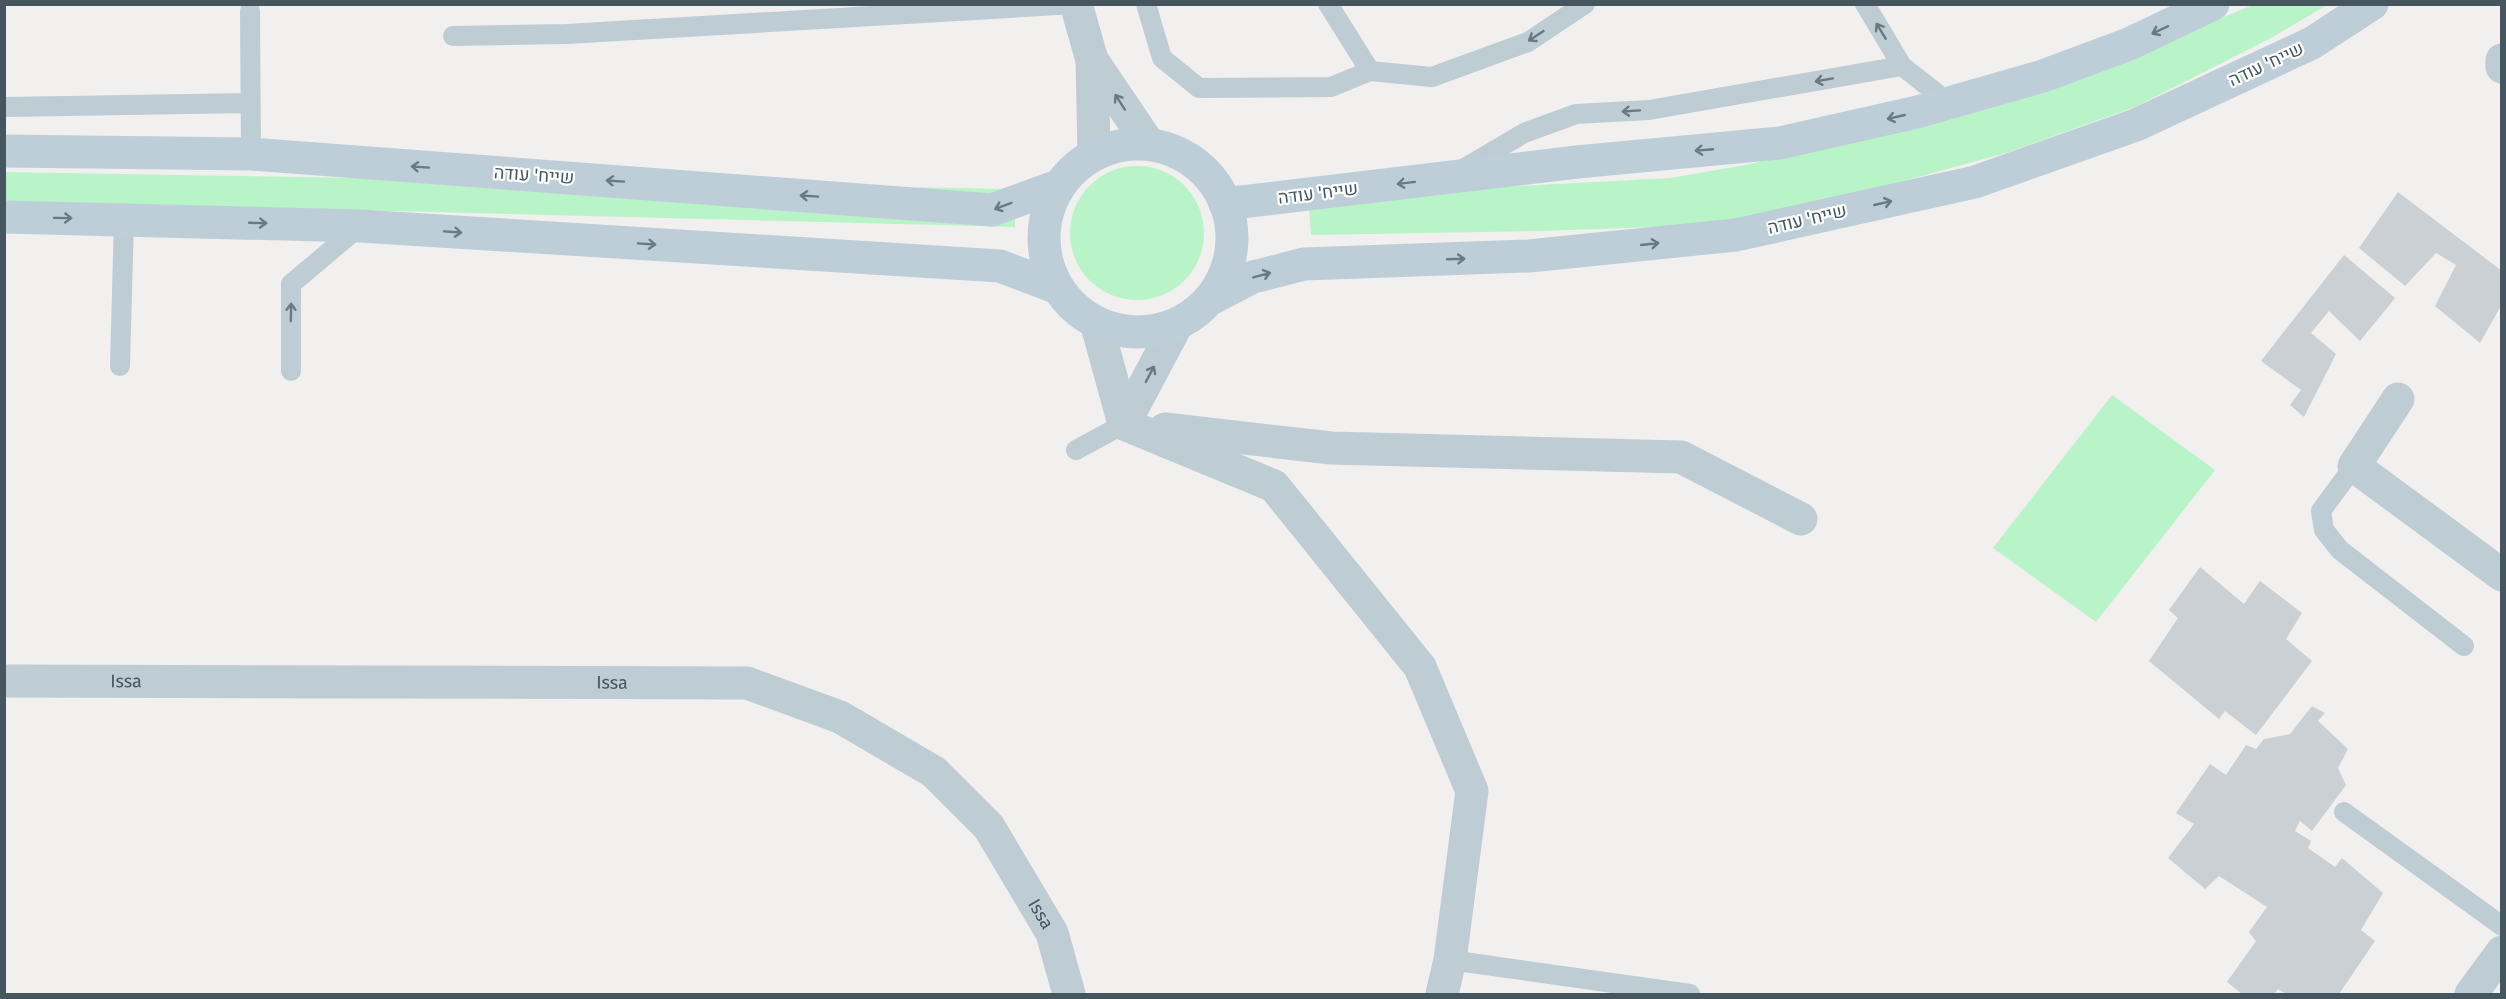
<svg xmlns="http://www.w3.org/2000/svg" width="2506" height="999" font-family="'Fira Sans',Heebo,sans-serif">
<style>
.green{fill:#b8f4c8}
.building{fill:#cad0d4}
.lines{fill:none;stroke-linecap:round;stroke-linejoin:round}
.service{stroke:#beccd3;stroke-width:20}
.minor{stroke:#beccd3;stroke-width:33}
.secondary{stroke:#beced8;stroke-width:33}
.oneway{stroke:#697a83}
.oneway2{stroke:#697982}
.labels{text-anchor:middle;stroke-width:4.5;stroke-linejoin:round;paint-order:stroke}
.street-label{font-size:18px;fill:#45565f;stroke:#fff}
</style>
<rect width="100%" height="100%" fill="#f2efef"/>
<path class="green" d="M2253,5h74l-56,33 -136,69 -126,45 -149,41 -149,32 -170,6 -230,4 -3,-38 363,-19 74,-13 238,-55 101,-36z
M1070 233a67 67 0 1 1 134 0a67 67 0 1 1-134 0Z
M5,172l1010,17v38l-1010,-26z
M2112,395l103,75 -119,152 -103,-74z"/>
<path class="building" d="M2398,192l104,79v33l-22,39 -45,-37 21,-41 -20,-12 -31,33 -46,-38z
M2344,255l51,43 -35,43 -31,-30 -18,22 25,21 -32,63 -14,-12 11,-15 -40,-29z
M2200,567l44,37 16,-23 42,32 -16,26 26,22 -56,74 -31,-24 -6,8 -70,-58 29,-43 -9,-8z
M2312,706l13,7 -7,8 30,28 -10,19 8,17 -34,46 -12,-10 -5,10 16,10 -3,7 27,19 7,-9 41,35 -22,37 14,11 -36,53h-53l-8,-5 -4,5h-32l-15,-12 29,-41 -7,-9 18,-25 -48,-31 -14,13 -37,-31 26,-34 -18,-11 34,-49 16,11 20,-30 10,4 8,-10 26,-5z"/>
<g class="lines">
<path class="service" d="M1146,4l16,54 37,30 132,-1 39,-16 62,6 96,-35 57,-38
M1328,4l42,67
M1865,4l37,62 47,37
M250,11l1,143
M453,36l114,-2 508,-30
M4,107l246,-4
M1463,169l61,-36 52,-19 73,-4 253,-44
M120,366l4,-147
M291,371v-87l69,-58
M1076,450l48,-26
M2354,466l-33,45 3,19 16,20 124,96
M2344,812l158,114
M1450,960l240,34"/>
<g class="minor">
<path d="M1076,4l16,56 2,93"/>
<path d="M1092,60l56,83"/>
<path d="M2502,60v7"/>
<path d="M1096,322l28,102"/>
<path d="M2398,399l-44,67 148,109"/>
<path d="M1124,424l150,62 146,181 52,124 -22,169 -8,34"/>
<path d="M1124,424l53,-100"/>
<path d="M1165,429l166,19 350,9 120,62"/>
<path id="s1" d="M4,681l743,2 93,34 94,55 55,55 63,106 17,61"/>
<path d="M2471,994l31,-42"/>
</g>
<path class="secondary" d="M1044 238a94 94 0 1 1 188 0a94 94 0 1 1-188 0Z
M4,151l247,3 741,56 66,-24
M1225,204l352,-42 203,-19 137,-31 126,-36 86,-32 84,-40
M4,217l356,9 640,40 58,22
M1209,300l44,-23 51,-13 225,-8 207,-21 239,-53 161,-57 176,-82 60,-39"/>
</g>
<defs><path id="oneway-shaft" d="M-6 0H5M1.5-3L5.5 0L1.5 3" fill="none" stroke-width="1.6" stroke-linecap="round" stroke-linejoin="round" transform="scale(1.5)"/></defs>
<g class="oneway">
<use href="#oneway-shaft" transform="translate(2160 30) rotate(155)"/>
<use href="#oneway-shaft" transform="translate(1896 117) rotate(167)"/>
<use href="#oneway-shaft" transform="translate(1704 150) rotate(175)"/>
<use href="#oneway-shaft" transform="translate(420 167) rotate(-176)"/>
<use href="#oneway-shaft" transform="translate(615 181) rotate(-176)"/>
<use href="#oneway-shaft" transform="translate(1406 183) rotate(173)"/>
<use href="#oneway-shaft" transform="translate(809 196) rotate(-176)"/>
<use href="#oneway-shaft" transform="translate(1883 203) rotate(-13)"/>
<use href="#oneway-shaft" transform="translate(1003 206) rotate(160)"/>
<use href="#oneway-shaft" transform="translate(63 218) rotate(1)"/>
<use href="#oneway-shaft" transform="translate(258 223) rotate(2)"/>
<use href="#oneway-shaft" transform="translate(453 232) rotate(4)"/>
<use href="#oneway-shaft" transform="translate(647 244) rotate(4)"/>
<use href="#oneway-shaft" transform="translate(1650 244) rotate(-6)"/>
<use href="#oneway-shaft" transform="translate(1456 259) rotate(-2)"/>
<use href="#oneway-shaft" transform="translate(1262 275) rotate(-15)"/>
</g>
<g class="oneway2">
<use href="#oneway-shaft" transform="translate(1881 31) rotate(-121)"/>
<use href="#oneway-shaft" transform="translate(1536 36) rotate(147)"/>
<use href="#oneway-shaft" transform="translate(1824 80) rotate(170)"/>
<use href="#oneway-shaft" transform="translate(1120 102) rotate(-123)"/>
<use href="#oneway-shaft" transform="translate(1631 111) rotate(176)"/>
<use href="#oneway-shaft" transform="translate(291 312) rotate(-89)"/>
<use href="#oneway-shaft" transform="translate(1150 374) rotate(-62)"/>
</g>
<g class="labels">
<g class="street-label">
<text transform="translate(2266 64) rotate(-25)" y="6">שייח' עודה</text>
<text transform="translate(534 175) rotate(4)" y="6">שייח' עודה</text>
<text transform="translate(1318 193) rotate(-7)" y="6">שייח' עודה</text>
<text transform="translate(1807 219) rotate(-13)" y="6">שייח' עודה</text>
<text dy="6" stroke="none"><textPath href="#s1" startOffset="122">Issa</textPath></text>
<text dy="6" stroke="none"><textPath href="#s1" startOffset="608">Issa</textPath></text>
<text dy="6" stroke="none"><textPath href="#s1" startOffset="1130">Issa</textPath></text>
</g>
</g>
<rect width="2506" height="999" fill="none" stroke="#45565f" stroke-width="12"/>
</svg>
